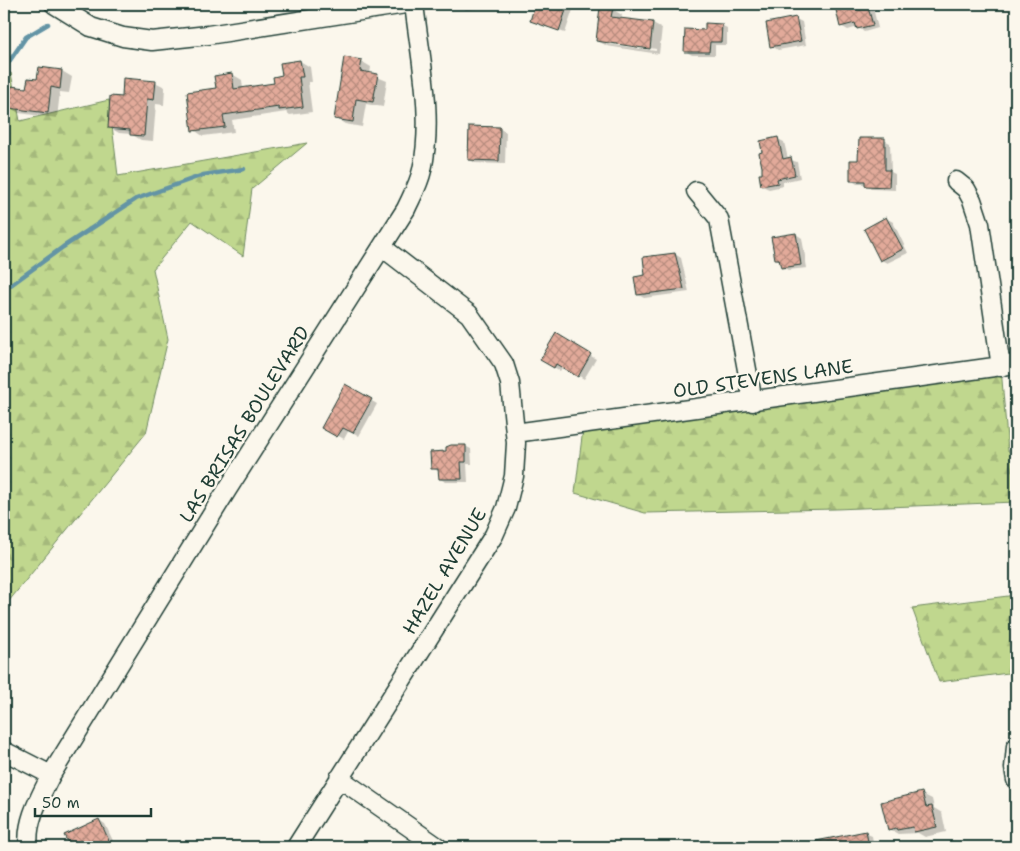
<svg xmlns="http://www.w3.org/2000/svg" width="1020" height="851" font-family="'Shantell Sans',sans-serif">
<style>
.forest{fill:url(#forest-firs);stroke:#708a61}
.shadow{fill:#0003;fill-rule:evenodd}
.lines{fill:none;stroke-linecap:round;stroke-linejoin:round}
.stream{stroke:#6394a5;stroke-width:4.5}
.building{fill:url(#building-cross-hatch);stroke:#1f3d34}
.minor-casing{stroke:#1f3d34;stroke-width:21}
.minor{stroke:#fbf7ec;stroke-width:18}
.labels{text-anchor:middle;stroke-width:5;stroke-linejoin:round;paint-order:stroke}
.street-label{font-size:19px;fill:#1f3d34;stroke:#fbf7ec}
</style>
<defs>
<pattern id="forest-firs" width="22" height="20" patternUnits="userSpaceOnUse" patternTransform="scale(1.25)"><rect width="22" height="20" fill="#c0d78e"/><path d="M5 1l3.5 6h-7zM16 11l3.5 6h-7z" fill="#a5b97b"/></pattern>
<pattern id="building-cross-hatch" width="8" height="8" patternUnits="userSpaceOnUse" patternTransform="scale(1.25)"><rect width="8" height="8" fill="#e2aa9a"/><path d="M0 0l8 8M0 8l8-8" fill="none" stroke="#b78c7e"/></pattern>
</defs>
<rect width="100%" height="100%" fill="#fbf7ec"/>
<filter id="ink" filterUnits="userSpaceOnUse"><feTurbulence type="fractalNoise" baseFrequency=".02" numOctaves="2"/><feDisplacementMap in="SourceGraphic" scale="10" xChannelSelector="R" yChannelSelector="G"/><feConvolveMatrix kernelMatrix="1 2 1 2 8 2 1 2 1" color-interpolation-filters="sRGB"/></filter>
<g filter="url(#ink)">
<path class="forest" d="M4,73h7l9,48 89,-21 9,76 189,-33 -55,46 -9,67 -51,-35 -39,48 15,70 -22,94 -142,174z
M1001,368l7,83h8v51l-180,7 -191,4 -70,-20 8,-64z
M1016,595v77l-77,10 -27,-74z"/>
<path class="shadow" d="M459,4h41v1l-34,5z
M537,4h38l-10,29 -34,-12z
M849,4h23l6,24 -14,4 -6,-5 -10,3 -7,-4 -5,-19z
M612,9l10,6 -1,4 32,4 9,5 -3,26 -52,-8 -9,-5zM606,41l50,8v2l-50,-7z
M796,19l6,3 4,23 -28,5 -6,-4z
M721,25l6,3v17h-12v10h-23l-7,-4 21,-20z
M300,61l10,6 2,15h-4l4,30 -22,3 -4,-3 -54,8 2,12 -31,4 -9,-6 23,-41 15,-15 10,6 1,9 32,-5z
M361,61l10,6 -1,7 17,7 -4,26 -17,-3 -4,23 -17,-3 -10,-6z
M40,69l22,2 10,6 -3,16 -9,-1 -3,26 -38,-5 -10,-6 29,-26z
M155,82l10,5 -1,18 -8,-1 -3,37 -12,-1 -10,-6 -12,-1 -10,-6 14,-29z
M500,129l6,3 -1,32 -30,-1 -6,-4z
M778,139l6,3 4,17 9,3 3,16 -17,4v4l-14,3 -7,-3 1,-11z
M884,140l6,3 1,29 4,2v16l-23,-1 -6,-5h-9l-6,-4z
M886,218l7,4 15,31 -21,10 -6,-3z
M796,234l6,4 5,30 -19,2 -6,-3 -1,-5 -5,-3z
M675,254l6,4 8,34 -45,6 -6,-3 9,-19z
M556,335l40,24 -12,20 -21,-13 -3,5 -18,-12z
M346,386l31,18 -18,32 -10,-6 -5,9 -22,-12z
M465,446l6,3 1,15h-5l1,18h-22l-6,-3v-7l-8,-4 15,-15z
M922,794l10,5 2,9 8,5 4,19 -21,5 -7,-4 -20,1 -9,-5z
M99,820l6,4 11,23h-45l-5,-11z
M865,833l7,3 2,11h-50l-1,-6z"/>
<g class="lines">
<path class="stream" d="M4,69l22,-32 22,-13
M4,290l59,-43 73,-48 67,-24 41,-6"/>
</g>
<path class="building" d="M535,4h33l-9,27 -29,-10z
M844,4h23l6,21 -16,4 -2,-6 -15,4 -5,-21z
M600,7l13,1 -2,9 42,5 -3,27 -54,-8z
M796,17l5,24 -31,6 -4,-24z
M705,23l17,1 -1,18h-11l-1,10h-25l1,-23 20,1z
M344,57l18,3 -2,11 18,3 -5,28 -17,-3 -3,23 -19,-3z
M300,60l3,17h-4l4,30 -24,3v-3l-56,8 2,12 -33,4 -5,-39 29,-4 -2,-12 18,-3 2,16 40,-6 -1,-6 9,-2 -2,-12z
M39,67l23,3 -2,19 -9,-2 -3,26 -40,-5 3,-22 15,2 2,-10 9,1z
M123,78l33,3 -2,19 -7,-1 -3,37 -14,-1v-5l-22,-2 2,-32 12,1z
M469,126l31,1 -1,34 -31,-1z
M778,137l5,22 8,-2 4,18 -18,4 1,4 -17,3 -2,-12h3v-7l-3,-14 3,-1 -2,-11z
M859,138h26v32h5l-1,17 -24,-1v-5h-15v-21h8z
M886,217l17,32 -23,12 -16,-32z
M796,233l5,32 -20,3 -2,-9h-4l-4,-22z
M675,253l9,36 -47,6 -3,-18 11,-2 -2,-18z
M556,333l35,21 -13,23 -22,-13 -2,4 -14,-8z
M345,384l27,15 -19,34 -10,-5 -6,9 -16,-9z
M451,445h15v17h-5l1,17h-23l-1,-10h-7l-1,-17 16,-1v-4z
M922,792l4,15 6,-1 5,21 -23,5 -1,-5 -16,3 -1,-2 -8,2 -7,-28z
M99,819l13,28h-42l-6,-12z
M866,831l3,16h-52l-1,-6z"/>
<g class="lines">
<g class="minor-casing">
<path id="minor" d="M54,4l37,23 32,10 29,4 56,-6 198,-31
M956,181l10,8 6,11 8,24 21,143
M696,191l23,28 34,183
M515,433l501,-69
M1016,746l-2,22 2,12
M4,751l47,24
M339,778l99,69
M29,847c-4,-25 11,-50 22,-72l176,-285 179,-281c6,-13 13,-25 16,-39 12,-53 -2,-113 -8,-166
M296,847l198,-312 12,-27 8,-32 2,-33 -6,-60 -6,-19 -35,-50 -87,-67"/>
</g>
<use href="#minor" class="minor"/>
</g>
</g>
<g class="labels">
<g class="street-label">
<text transform="translate(763 378) rotate(-8)" y="7">OLD STEVENS LANE</text>
<text transform="translate(244 424) rotate(-58)" y="7">LAS BRISAS BOULEVARD</text>
<text transform="translate(444 571) rotate(-59)" y="7">HAZEL AVENUE</text>
</g>
</g>
<rect width="1020" height="851" fill="none" stroke="#fbf7ec" stroke-width="20"/>
<rect x="10" y="10" width="1000" height="831" fill="none" stroke="#1f3d34" stroke-width="2" filter="url(#ink)"/>
<path d="M35 808v8h116v-8" fill="none" stroke="#1f3d34" stroke-width="2.5"/>
<text x="42" y="808" font-size="15" fill="#1f3d34" stroke="#fbf7ec" stroke-width="4" paint-order="stroke">50 m</text>
</svg>
